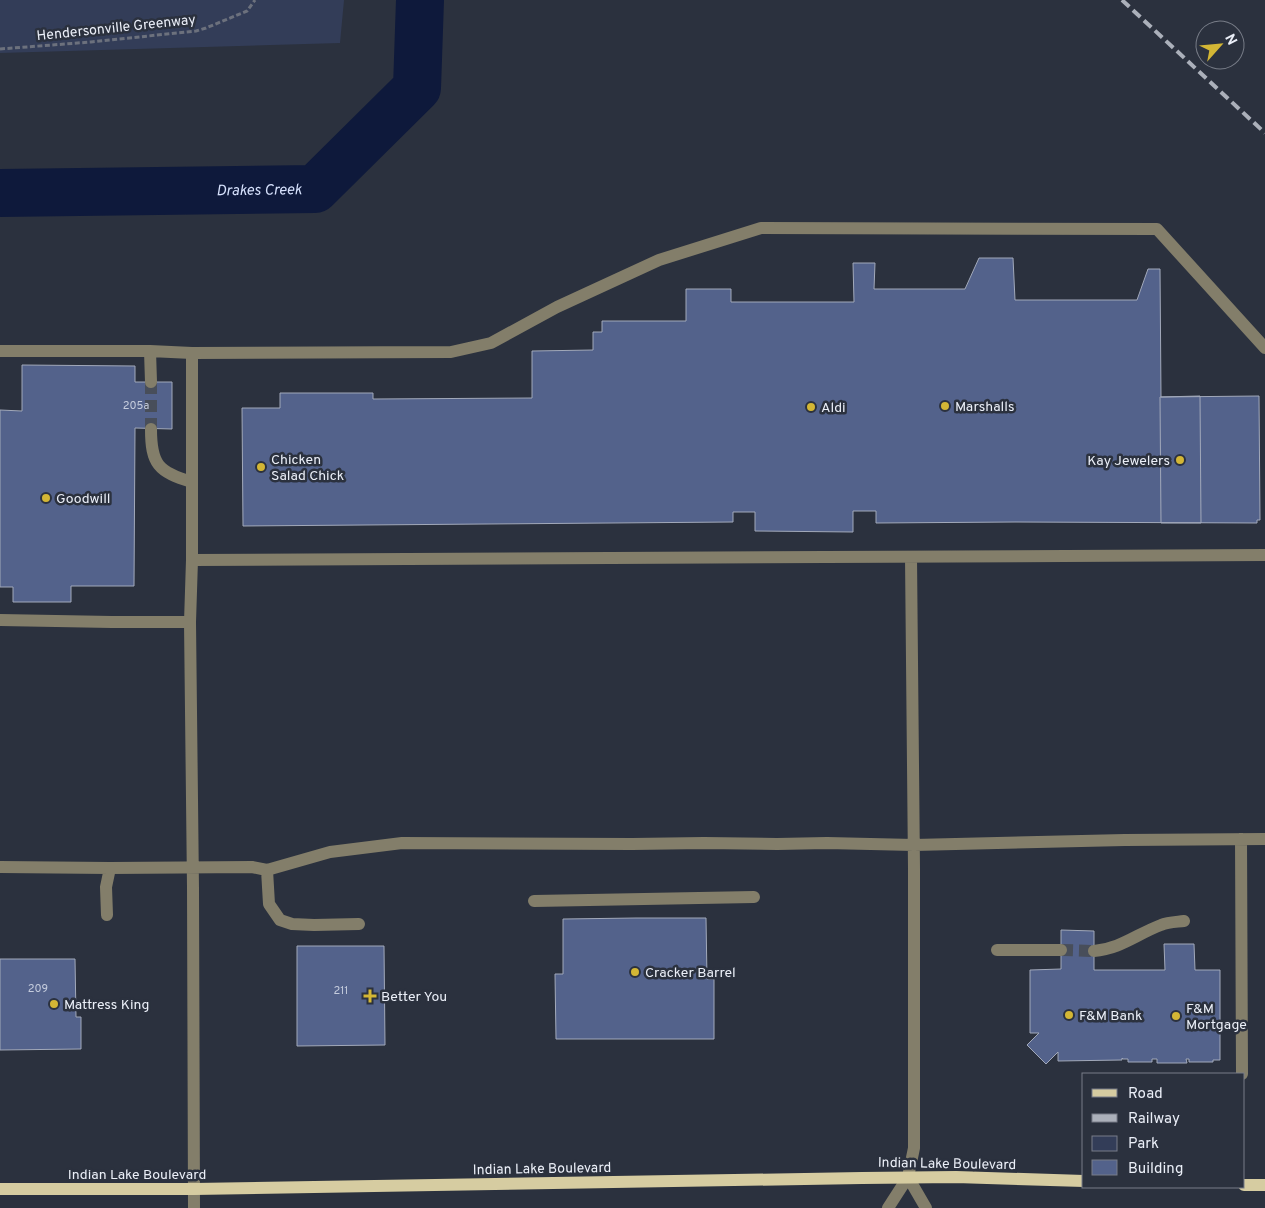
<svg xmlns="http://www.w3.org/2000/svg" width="1265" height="1208" font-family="Overpass,sans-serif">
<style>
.green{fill:#333d58}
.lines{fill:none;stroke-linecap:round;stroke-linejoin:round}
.river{stroke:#0e193b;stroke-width:48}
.building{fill:#53628b;stroke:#a2a9ba}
.minor-tunnel{stroke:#484e5a;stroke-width:12;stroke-dasharray:12 6;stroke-linecap:butt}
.path{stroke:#6c717d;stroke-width:3;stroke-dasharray:5 2.5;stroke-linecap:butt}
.minor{stroke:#837e6a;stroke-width:12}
.major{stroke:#d6cca1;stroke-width:12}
.rail{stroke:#abb0ba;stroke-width:4;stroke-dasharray:10 5;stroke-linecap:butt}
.poi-dot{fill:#d3b635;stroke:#2b313e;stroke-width:2}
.labels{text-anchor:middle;stroke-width:5;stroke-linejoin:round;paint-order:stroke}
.number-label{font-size:11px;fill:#c5ccdd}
.street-label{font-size:14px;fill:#ebeff8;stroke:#2b313e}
.poi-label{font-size:14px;fill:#ebeff8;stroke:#2b313e;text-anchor:start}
.water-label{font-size:15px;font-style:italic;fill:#d6e1fc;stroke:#2b313e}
</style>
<rect width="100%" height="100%" fill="#2b313e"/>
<path class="green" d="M0,0h344l-4,43 -340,10z"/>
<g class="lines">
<path class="river" id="s1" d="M0,193l315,-4 102,-101 3,-88"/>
</g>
<path class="building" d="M979,258h34l2,42h122l11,-31h12l1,128 98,-1 1,124h-3v3l-242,-1 -139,1v-12h-23v21l-98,-1v-19h-22v10l-490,4 -1,-118h38v-15h93v6l159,-1v-47l61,-1v-18h9v-11h84v-32h45v13h123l-1,-39h22l-1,26h91z
M22,365l113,1v16h37v47l-37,-1 -1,158h-63v16h-58v-15h-13v-177l22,1z
M1200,396l1,127h-40l-1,-126z
M636,918h70l1,61h7v60h-158l-1,-65h8v-55z
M1061,930l33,1v39h71l-1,-26h30l1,26h25v90h-7v2h-24v-3h-3l1,4h-30v-4h-5v3h-24v-3h-5l-1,-1v2l-64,1v-9l-12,12 -19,-19 12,-12h-9v-63l31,-1z
M297,946h87l1,99 -88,1z
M0,959h75l1,58h5v32l-81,1z"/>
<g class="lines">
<path class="minor-tunnel" d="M151,382v47
M1061,950l33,1"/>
<path class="path" d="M0,49l91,-7 105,-11 10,-3 41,-17 8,-11"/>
<path class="minor" d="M0,351h150l42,2
M150,351l1,31
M151,429c0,35 7,43 41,53
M192,560l1073,-5
M0,620l112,2h78
M1241,839l1,235
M0,867l110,1 142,-1 15,3 63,-18 72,-9 230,1 72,-1 73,1 50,-1 87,2 211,-5 140,-1
M267,870l2,34 11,16 12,4 22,1 45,-1
M534,901l220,-4
M107,915l-1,-28 4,-19
M997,950h64
M1094,951c26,-2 43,-17 67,-26 7,-3 15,-3 23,-4
M908,1177l18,31
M194,1208l-1,-320 -3,-266 2,-62v-207l259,-1 40,-9 66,-36 102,-47 102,-32 396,1 108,119
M888,1208l20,-31 6,-29v-279l-3,-312"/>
<path class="major" d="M1244,1185h21
M0,1189h194l668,-11 94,-1 128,4"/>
<path class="rail" d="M1122,0l143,133"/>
</g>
<g class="poi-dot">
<circle cx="945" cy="406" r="5"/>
<circle cx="811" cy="407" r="5"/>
<circle cx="1180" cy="460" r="5"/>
<circle cx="261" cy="467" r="5"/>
<circle cx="46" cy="498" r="5"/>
<circle cx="635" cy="972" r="5"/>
<path d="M367.5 988.5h5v5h5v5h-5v5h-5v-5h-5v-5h5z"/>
<circle cx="54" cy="1004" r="5"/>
<circle cx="1069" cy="1015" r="5"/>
<circle cx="1176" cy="1016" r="5"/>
</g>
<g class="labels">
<g class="number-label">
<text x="136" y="409">205a</text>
<text x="38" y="992">209</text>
<text x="341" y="994">211</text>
</g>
<g class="street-label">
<text transform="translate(116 27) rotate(-6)" y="5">Hendersonville Greenway</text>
<text transform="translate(947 1163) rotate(1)" y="5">Indian Lake Boulevard</text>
<text transform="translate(542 1168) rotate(-1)" y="5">Indian Lake Boulevard</text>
<text x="137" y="1179">Indian Lake Boulevard</text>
</g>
<g class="poi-label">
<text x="955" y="411">Marshalls</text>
<text x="821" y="412">Aldi</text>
<text x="271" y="464">Chicken<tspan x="271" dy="16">Salad Chick</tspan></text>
<text x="1170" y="465" text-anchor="end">Kay Jewelers</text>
<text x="56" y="503">Goodwill</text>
<text x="645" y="977">Cracker Barrel</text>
<text x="381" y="1001">Better You</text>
<text x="64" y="1009">Mattress King</text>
<text x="1186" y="1013">F&amp;M<tspan x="1186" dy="16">Mortgage</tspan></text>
<text x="1079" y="1020">F&amp;M Bank</text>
</g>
<g class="water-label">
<text dy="5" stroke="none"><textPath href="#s1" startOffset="259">Drakes Creek</textPath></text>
</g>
</g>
<rect x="1082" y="1073" width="162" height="115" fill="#2b313e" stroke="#787d88"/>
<rect x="1092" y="1089" width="25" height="8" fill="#d6cca1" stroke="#787d88"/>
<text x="1128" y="1098" font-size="15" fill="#ebeff8">Road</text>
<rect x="1092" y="1114" width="25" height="8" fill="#abb0ba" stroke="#787d88"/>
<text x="1128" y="1123" font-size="15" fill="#ebeff8">Railway</text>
<rect x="1092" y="1136" width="25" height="15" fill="#333d58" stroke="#787d88"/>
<text x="1128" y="1148" font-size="15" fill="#ebeff8">Park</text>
<rect x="1092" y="1160" width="25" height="15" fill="#53628b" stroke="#787d88"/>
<text x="1128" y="1173" font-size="15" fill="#ebeff8">Building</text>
<g transform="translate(1220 45) rotate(63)"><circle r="24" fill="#2b313e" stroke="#787d88"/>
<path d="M0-4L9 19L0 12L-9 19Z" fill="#d3b635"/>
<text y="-8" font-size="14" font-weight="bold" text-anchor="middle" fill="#ebeff8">N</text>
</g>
</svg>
